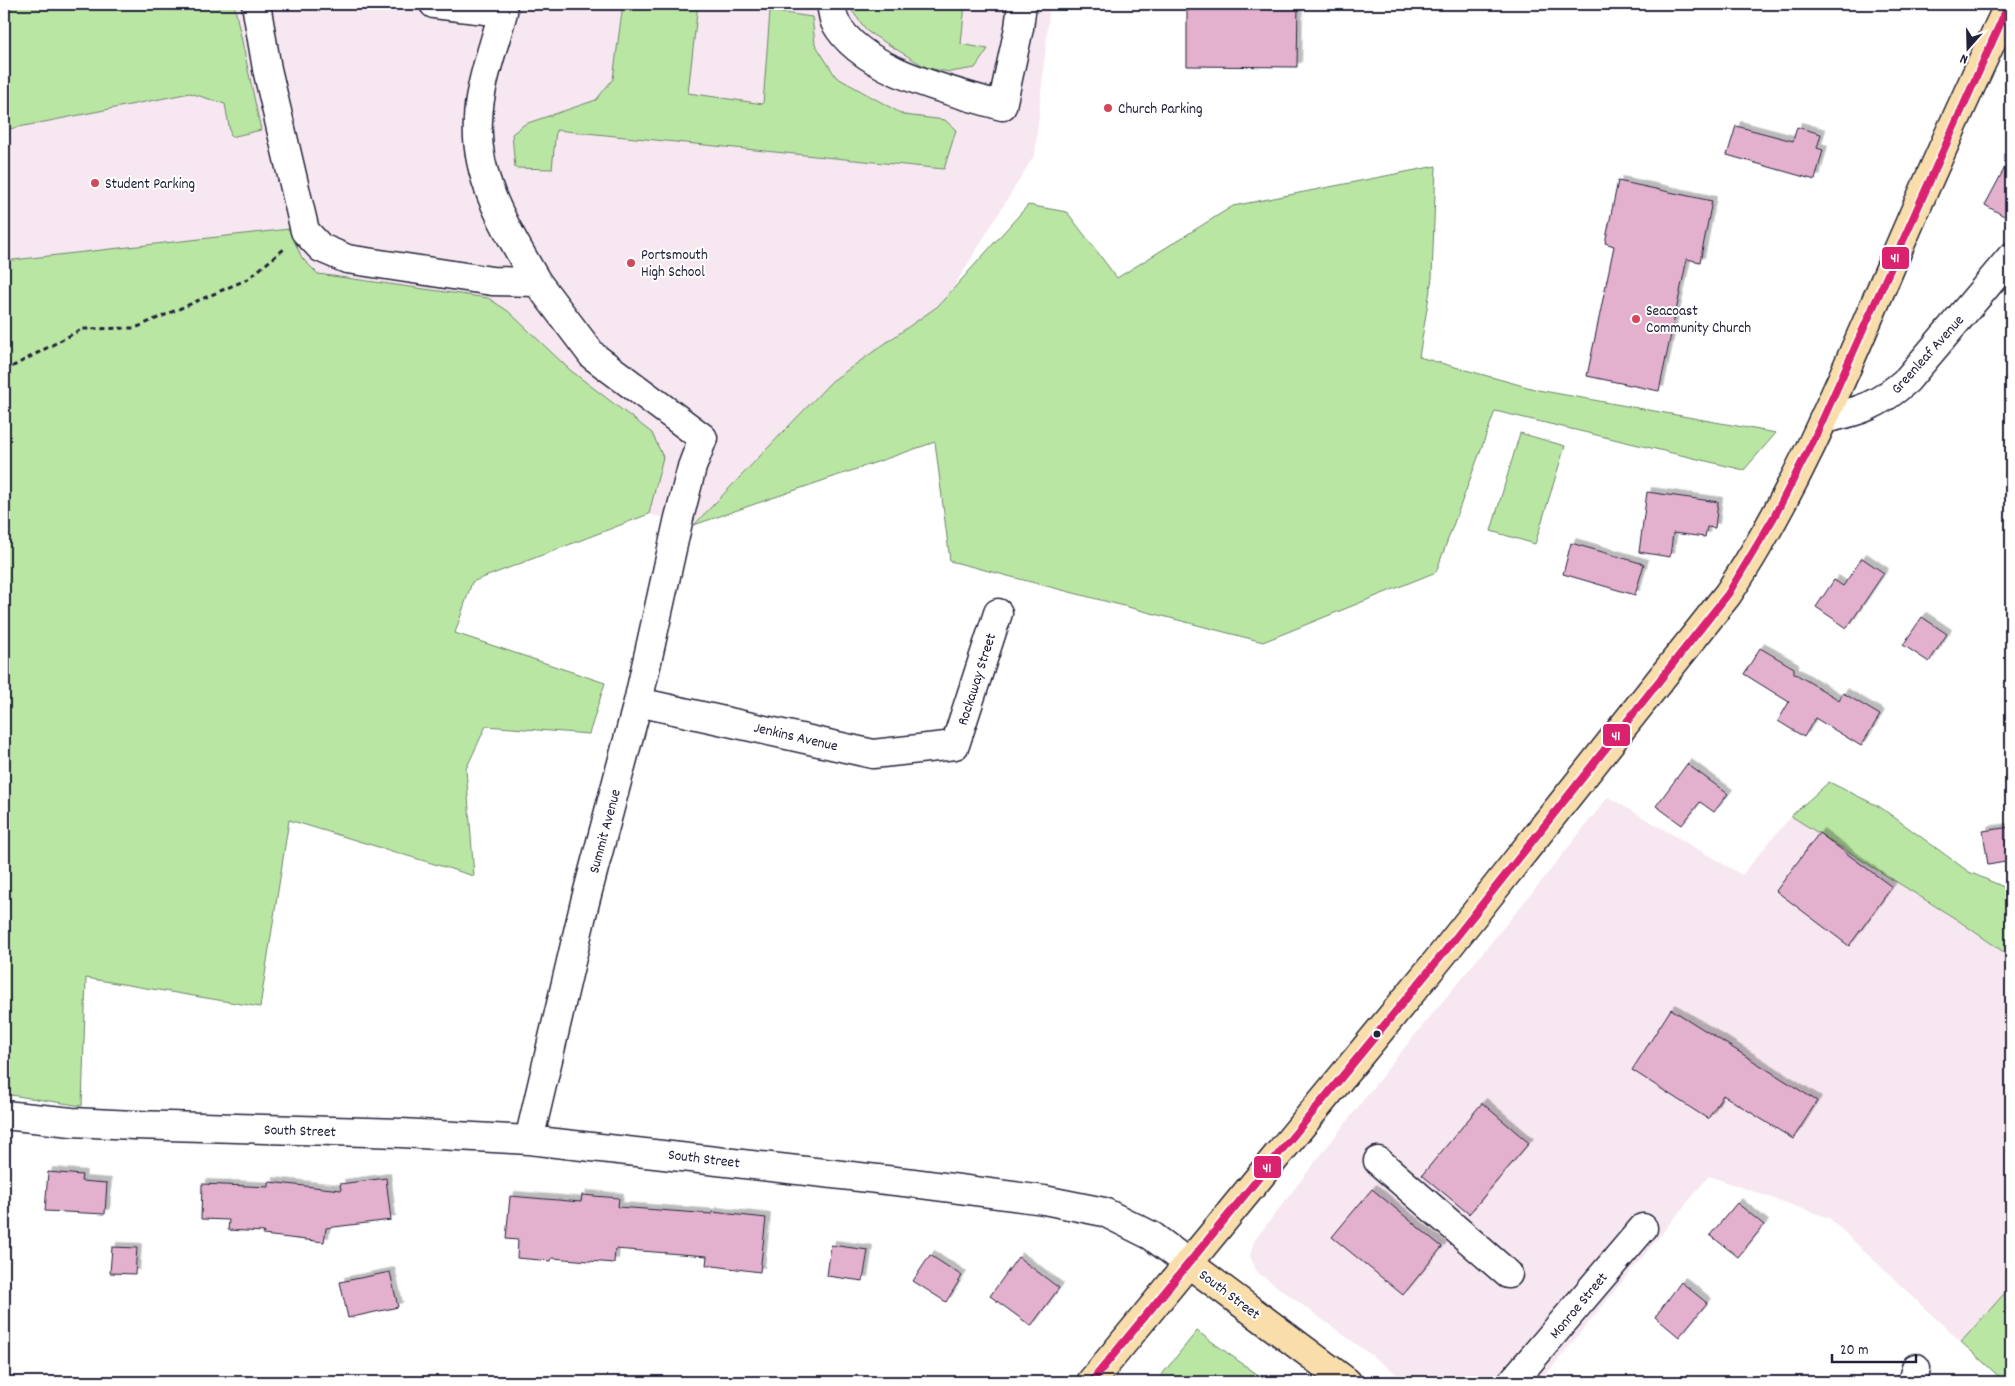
<svg xmlns="http://www.w3.org/2000/svg" width="2015" height="1386" font-family="Dekko,sans-serif">
<style>
.built{fill:#f7e7f0}
.green{fill:#bae6a3;stroke:#6e846f}
.building{fill:#e3b0cd;stroke:#22223b;filter:url(#shadow)}
.lines{fill:none;stroke-linecap:round;stroke-linejoin:round}
.minor-casing{stroke:#22223b;stroke-width:31}
.major-casing{stroke:#22223b;stroke-width:31}
.path{stroke:#22223b;stroke-width:3;stroke-dasharray:5 4;stroke-linecap:butt}
.minor{stroke:#fff;stroke-width:28}
.major{stroke:#f9deab;stroke-width:28}
.bus-1-casing{stroke:#fff;stroke-width:11}
.bus-1{stroke:#da226e;stroke-width:8}
.poi-dot{fill:#d1495b;stroke:#fff;stroke-width:2}
.bus-dot{fill:#22223b;stroke:#fff;stroke-width:2}
.labels{text-anchor:middle;stroke-width:4;stroke-linejoin:round;paint-order:stroke}
.poi-label{font-size:15px;fill:#22223b;stroke:#fff;text-anchor:start}
.street-label{font-size:15px;fill:#22223b;stroke:#fff}
.line-badge{stroke:#fff;stroke-width:2}
.badge-label{font-size:14px;text-anchor:middle;font-weight:bold;fill:#fff}
</style>
<defs>
<filter id="shadow"><feDropShadow dx="4.5" dy="-4.5" stdDeviation="0" flood-color="#0004"/></filter>
</defs>
<rect width="100%" height="100%" fill="#fff"/>
<filter id="ink" filterUnits="userSpaceOnUse"><feTurbulence type="fractalNoise" baseFrequency=".02" numOctaves="2"/><feDisplacementMap in="SourceGraphic" scale="10" xChannelSelector="R" yChannelSelector="G"/><feConvolveMatrix kernelMatrix="1 2 1 2 8 2 1 2 1" color-interpolation-filters="sRGB"/></filter>
<g filter="url(#ink)">
<path class="built" d="M227,4h823l-15,150 -90,147 -113,80 -138,144 -64,-15 -626,-233v-158z
M1608,797l134,78 49,-59 165,103 55,38v329l-50,56 -132,-124 -120,-42 -169,206h-132l-151,-110 -7,-16 4,-15 142,-183 144,-175z"/>
<path class="green" d="M4,4h230l27,126 -30,7 -6,-33 -35,-11 -186,37z
M623,4h75l-10,89 75,11 7,-93 42,6 3,27 21,33 68,38 41,5 11,10 -12,39 -388,-39 -4,39 -37,-1 -3,-34 13,-10 71,-24 17,-21z
M850,4h115l-4,40 27,5 -13,19 -25,4 -23,-4 -59,-36 -19,-25z
M1436,166l-4,112 -13,79 119,33 238,43 -32,37 -249,-59 -59,161 -173,70 -313,-81 -15,-119 -241,83 138,-144 106,-75 90,-101 39,7 50,66 116,-72z
M289,229l13,29 16,16 170,24 20,13 62,59 82,63 11,24 -14,57 -177,68 -17,51 150,50 -16,51 -103,-8 -20,43 8,107 -185,-56 -29,187 -174,-29 -4,128 -78,-12v-833z
M1520,433l45,13 -30,98 -44,-13z
M1829,782l51,25 89,65 42,18v67l-55,-38 -165,-103z
M2011,1286v96h-6l-44,-40z
M1197,1331l71,51h-112z"/>
<path class="building" d="M1187,4h111l-1,63 -110,-1z
M1736,126l57,15 4,-14 24,7 -4,14 6,2 -8,30 -88,-25z
M2011,156v64l-26,-15z
M1618,181l94,20 -12,61 -13,-3 -28,132 -72,-15 27,-130 -9,-3z
M1647,492l71,10 -3,26 -8,-1 -2,10 -32,-4 -3,24 -31,-5z
M1571,543l73,21 -9,31 -72,-21z
M1862,558l22,15 -37,55 -31,-21 18,-27 9,6z
M1922,617l25,17 -18,28 -26,-17z
M1760,648l34,20v5l45,27 4,-7 37,22 -19,31 -46,-28 -11,19 -26,-16 11,-19 -45,-28z
M1687,764l41,30 -14,18 -14,-10 -18,23 -26,-19z
M2011,827v34l-23,4 -5,-34z
M1819,833l73,54 -43,59 -73,-55z
M1671,1009l146,92 -24,38 -70,-44 -15,24 -76,-49z
M1482,1103l47,40 -60,71 -47,-39z
M48,1172l34,3 -1,6 26,2 -2,31 -60,-3z
M386,1178l5,42 -65,8 -2,14 -61,-7 1,-3 -36,-2 1,-10 -28,-1 1,-35 67,3v-5l72,8 -1,-6z
M1372,1189l70,58 -39,48 -71,-58z
M582,1195l37,3 -1,9 94,7v-2l54,6 -6,54 -54,-7 1,-9 -92,-7 -1,14 -62,-5 -1,3 -34,-3 1,-18 -12,-1 4,-43 71,6z
M1737,1203l27,22 -26,32 -28,-22z
M831,1245l37,5 -5,31 -36,-5z
M112,1247l25,1 -2,26 -25,-1z
M930,1255l32,21 -16,26 -33,-21z
M1018,1257l41,31 -28,38 -41,-30z
M390,1272l8,35 -50,11 -8,-36z
M1681,1282l26,21 -28,34 -24,-20z"/>
<g class="lines">
<g class="minor-casing">
<path id="minor" d="M256,4l11,65 38,162 16,17 26,11 145,22 45,1 56,74 110,82 -11,29 -14,55 -40,180 -53,200 -56,238
M434,4l69,8c-9,35 -24,72 -25,108 -4,60 31,113 59,162
M831,4c1,5 2,13 4,18 27,50 117,69 167,84l17,-78 3,-24
M1823,419c36,-7 56,-14 84,-39l104,-123
M638,702l235,52 82,-9 43,-132
M4,1115l68,7 62,3 267,8 128,7 384,43 131,17 60,12 48,24 36,27
M1378,1161l130,113
M1512,1382l131,-154
M1912,1382l4,-14"/>
</g>
<g class="major-casing">
<path id="major" d="M1188,1263l159,119
M1091,1382l351,-427 286,-361c66,-99 113,-212 160,-321 39,-91 79,-180 121,-269"/>
</g>
<path class="path" d="M4,371l78,-42 53,-1 113,-49 36,-30"/>
<use href="#minor" class="minor"/>
<use href="#major" class="major"/>
<g class="bus-1-casing">
<path id="bus-1" d="M1091,1382l351,-427 286,-361 46,-77 41,-80 194,-433"/>
</g>
<use href="#bus-1" class="bus-1"/>
</g>
</g>
<g class="poi-dot">
<circle cx="1108" cy="108" r="5"/>
<circle cx="95" cy="183" r="5"/>
<circle cx="631" cy="263" r="5"/>
<circle cx="1636" cy="319" r="5"/>
</g>
<circle class="bus-dot" cx="1377" cy="1034" r="4.5"/>
<g class="labels">
<g class="poi-label">
<text x="1118" y="113">Church Parking</text>
<text x="105" y="188">Student Parking</text>
<text x="641" y="259">Portsmouth<tspan x="641" dy="17">High School</tspan></text>
<text x="1646" y="315">Seacoast<tspan x="1646" dy="17">Community Church</tspan></text>
</g>
<g class="street-label">
<text transform="translate(1927 354) rotate(-48)" y="5">Greenleaf Avenue</text>
<text transform="translate(976 679) rotate(-72)" y="5">Rockaway Street</text>
<text transform="translate(796 736) rotate(13)" y="5">Jenkins Avenue</text>
<text transform="translate(604 831) rotate(-75)" y="5">Summit Avenue</text>
<text transform="translate(300 1130) rotate(2)" y="5">South Street</text>
<text transform="translate(704 1158) rotate(7)" y="5">South Street</text>
<text transform="translate(1230 1294) rotate(37)" y="5">South Street</text>
<text transform="translate(1578 1305) rotate(-50)" y="5">Monroe Street</text>
</g>
</g>
<g class="line-badge">
<rect x="1881" y="246" width="29" height="24" rx="5" fill="#da226e"/>
<rect x="1602" y="723" width="29" height="24" rx="5" fill="#da226e"/>
<rect x="1253" y="1155" width="29" height="24" rx="5" fill="#da226e"/>
</g>
<g class="badge-label">
<text x="1895" y="262">41</text>
<text x="1616" y="740">41</text>
<text x="1267" y="1172">41</text>
</g>
<rect width="2015" height="1386" fill="none" stroke="#fff" stroke-width="20"/>
<rect x="10" y="10" width="1995" height="1366" fill="none" stroke="#22223b" stroke-width="2" filter="url(#ink)"/>
<g transform="translate(1968 48) rotate(200)" stroke="#ffffff" stroke-width="4" paint-order="stroke">
<path d="M0-4L9 19L0 12L-9 19Z" fill="#22223b"/>
<text y="-8" font-size="14" font-weight="bold" text-anchor="middle" fill="#22223b">N</text>
</g>
<path d="M1832 1354v8h84v-8" fill="none" stroke="#22223b" stroke-width="2.5"/>
<text x="1840" y="1354" font-size="15" fill="#22223b" stroke="#ffffff" stroke-width="4" paint-order="stroke">20 m</text>
</svg>
